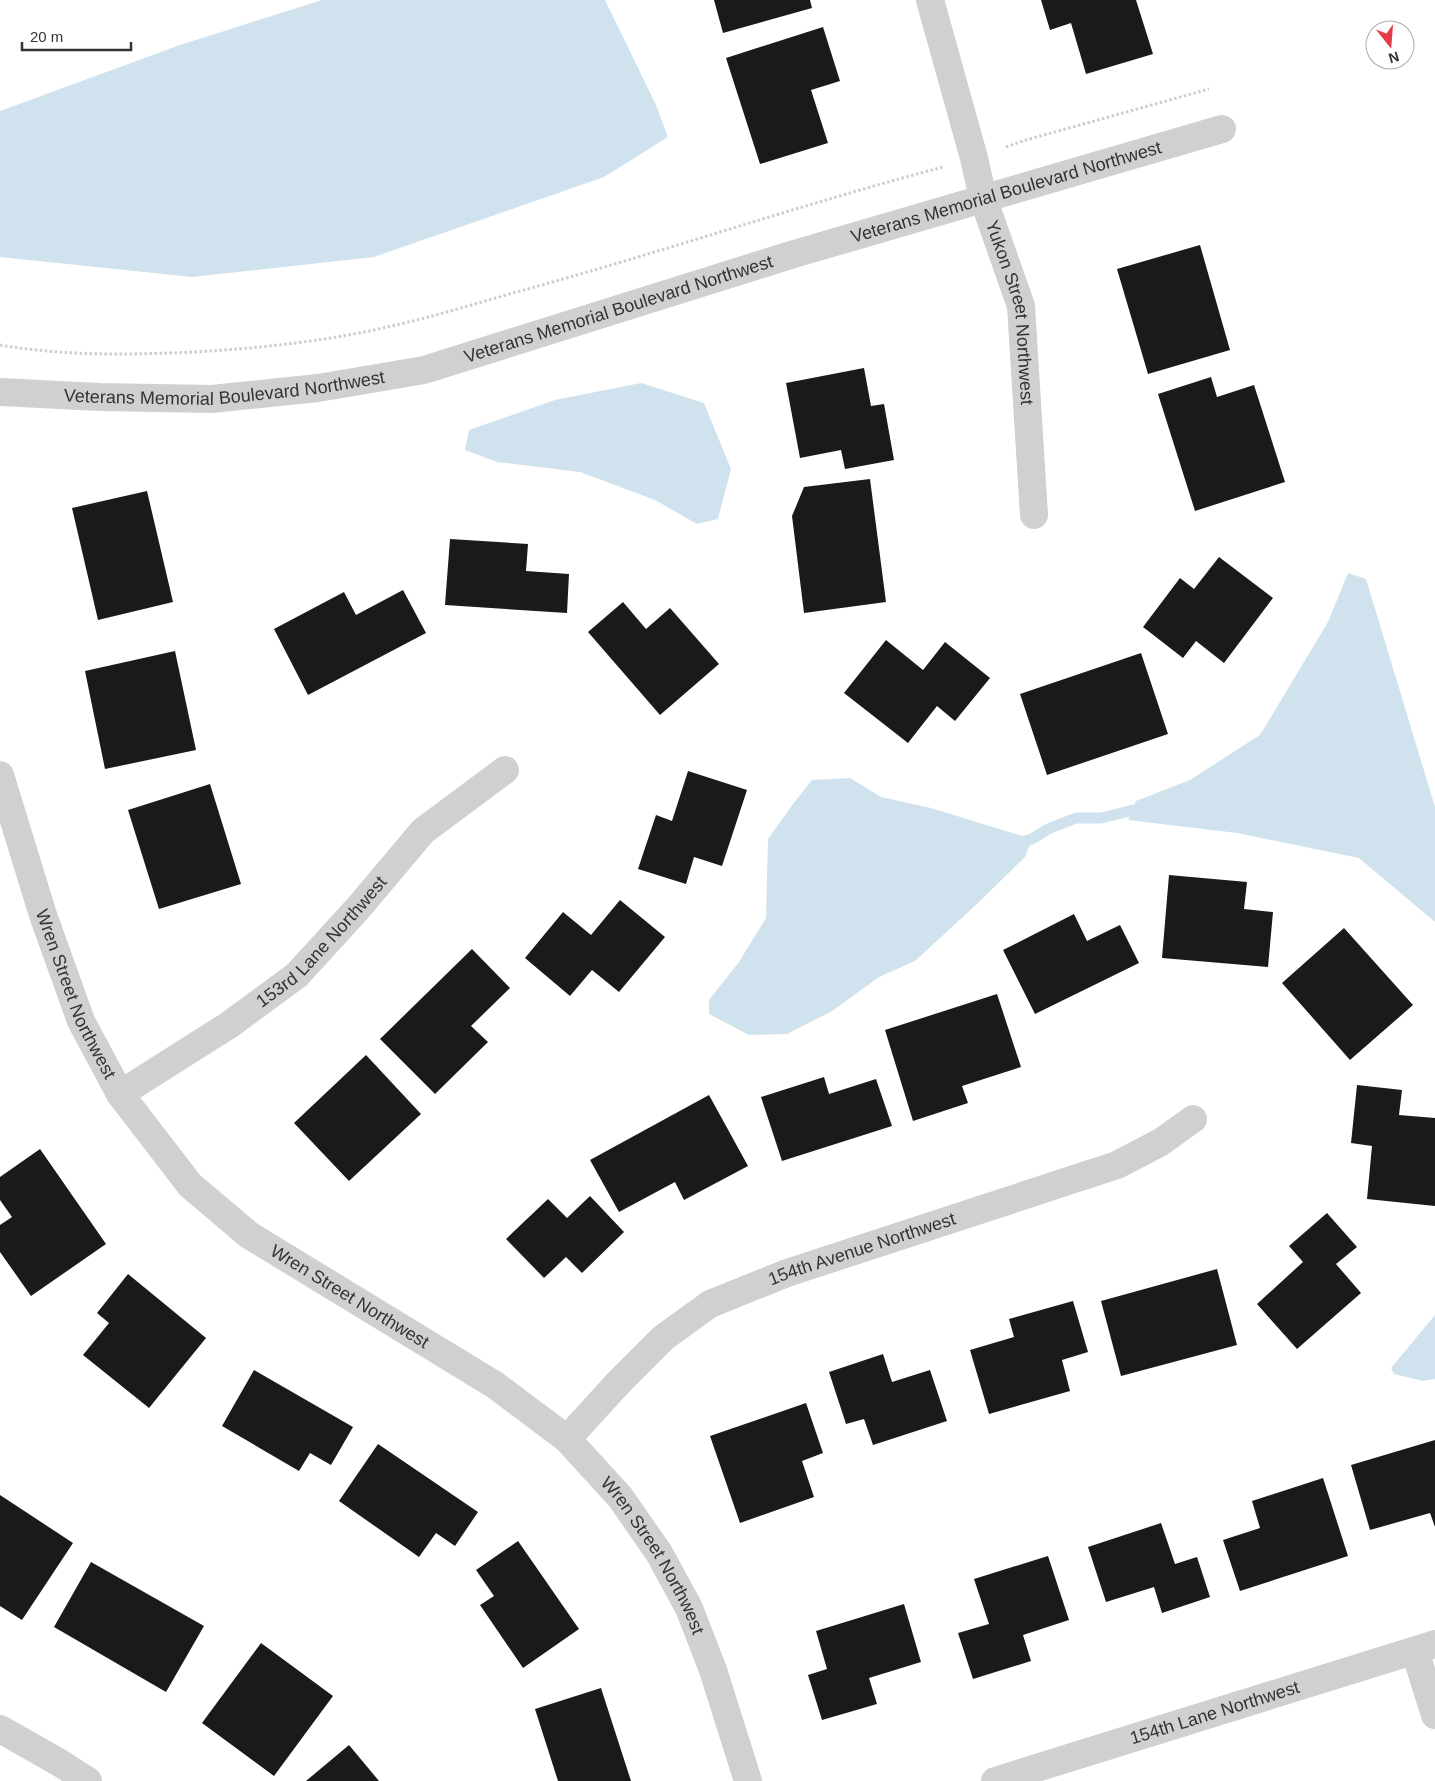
<svg xmlns="http://www.w3.org/2000/svg" width="1435" height="1781" font-family="Helvetica,sans-serif">
<style>
.water{fill:#cfe2ee}
.lines{fill:none;stroke-linecap:round;stroke-linejoin:round}
.stream{stroke:#cfe2ee;stroke-width:11}
.building{fill:#1a1a1a}
.path{stroke:#cdcdcd;stroke-width:3;stroke-dasharray:2.5 2.5;stroke-linecap:butt}
.street{stroke:#d0d0d0;stroke-width:28}
.labels{text-anchor:middle;stroke-width:5;stroke-linejoin:round;paint-order:stroke}
.street-label{font-size:18px;fill:#333;stroke:#fff}
</style>
<rect width="100%" height="100%" fill="#fff"/>
<path class="water" d="M322,0h283l51,105 12,32 -64,40 -230,80 -182,20 -192,-20v-146l180,-66z
M641,383l63,20 27,66 -13,50 -21,5 -42,-24 -75,-28 -83,-10 -32,-12 4,-20 86,-30z
M1348,573l18,6 69,228v115l-76,-64 -122,-25 -109,-13 8,-19 54,-21 70,-45 68,-113z
M850,778l31,19 50,11 101,31 -7,18 -47,46 -63,58 -36,16 -47,34 -45,23 -38,1 -40,-21v-14l30,-38 27,-44 2,-79 25,-35 19,-24z
M1435,1315v64l-12,2 -29,-7 -3,-6z"/>
<g class="lines">
<path class="stream" d="M1018,843l14,-4 16,-10 28,-11h25l45,-11"/>
</g>
<path class="building" d="M714,0h96l2,8 -89,25z
M1041,0h95l17,54 -67,20 -15,-51 -21,7z
M823,27l17,54 -29,9 17,53 -68,21 -34,-106z
M1200,245l30,105 -82,24 -31,-105z
M864,368l7,38 13,-2 10,56 -49,9 -4,-19 -41,8 -14,-75z
M1211,377l6,20 37,-12 31,97 -90,29 -37,-117z
M870,479l16,123 -82,11 -12,-97 12,-29z
M147,491l26,111 -75,18 -26,-112z
M450,539l78,5 -2,27 43,3 -2,39 -122,-8z
M1219,557l54,41 -49,65 -28,-22 -13,17 -40,-31 37,-49 14,11z
M403,590l23,43 -118,62 -34,-66 70,-37 12,23z
M623,602l23,27 24,-21 49,56 -59,51 -72,-83z
M886,640l37,30 22,-28 45,36 -35,43 -18,-15 -29,37 -64,-50z
M175,651l21,99 -91,19 -20,-98z
M1141,653l27,81 -121,41 -27,-81z
M688,771l59,19 -25,76 -28,-9 -8,27 -48,-15 18,-54 16,6z
M210,784l31,100 -82,25 -31,-99z
M1169,875l78,7 -3,27 29,3 -5,55 -106,-9z
M620,900l45,37 -46,55 -27,-22 -22,26 -45,-38 38,-46 28,23z
M1074,914l13,27 33,-16 19,38 -104,51 -32,-64z
M1344,928l69,77 -63,55 -68,-77z
M472,949l38,39 -39,38 17,16 -53,52 -55,-55z
M997,994l24,73 -59,19 6,17 -55,18 -28,-91z
M366,1055l55,59 -72,67 -55,-58z
M824,1077l5,17 47,-15 16,47 -110,35 -21,-64z
M1357,1085l45,5 -3,25 36,3v88l-68,-7 5,-53 -21,-3z
M709,1095l39,71 -64,34 -9,-18 -56,30 -29,-52z
M40,1149l66,95 -75,52 -31,-44v-27l12,-8 -12,-17v-23z
M590,1196l34,36 -42,41 -16,-16 -22,21 -38,-39 42,-40 19,19z
M1327,1213l30,34 -21,17 25,29 -64,56 -40,-45 46,-42 -14,-16z
M1217,1269l20,76 -116,31 -20,-75z
M128,1274l78,64 -57,70 -66,-53 26,-32 -12,-10z
M1073,1301l15,51 -26,8 8,31 -81,23 -19,-64 44,-13 -5,-18z
M883,1354l9,28 38,-12 17,51 -74,24 -9,-26 -18,5 -17,-52z
M254,1370l99,57 -22,38 -21,-12 -11,18 -77,-45z
M806,1403l17,50 -21,8 12,36 -74,26 -30,-87z
M1435,1440v87l-5,-14 -60,17 -19,-65z
M378,1444l100,68 -23,34 -19,-13 -17,24 -80,-56z
M1323,1478l25,78 -108,35 -17,-51 37,-12 -8,-27z
M0,1495l73,48 -51,77 -22,-14z
M1161,1523l14,41 22,-7 13,40 -48,16 -8,-26 -48,15 -18,-55z
M518,1541l61,88 -56,39 -43,-63 14,-9 -18,-26z
M1048,1556l21,64 -46,15 8,26 -58,18 -15,-46 31,-9 -15,-45z
M91,1562l113,64 -38,66 -112,-65z
M904,1604l17,58 -52,16 8,26 -55,16 -14,-45 19,-6 -11,-38z
M261,1643l72,53 -59,80 -72,-53z
M601,1688l30,93h-73l-23,-72z
M349,1745l30,36h-73z"/>
<g class="lines">
<path class="path" d="M1006,147l20,-7 183,-51
M0,345c65,11 128,10 194,7 67,-4 136,-11 202,-27 40,-9 78,-21 117,-32 144,-39 286,-88 430,-126"/>
<g class="street">
<path id="s1" d="M930,0l44,158 9,40 38,108 13,209"/>
<path id="s2" d="M0,392l99,5 113,2 106,-11 106,-18 370,-116 428,-125"/>
<path id="s3" d="M0,775l43,140 38,106 39,73 70,91 59,50 246,150 72,54 53,58 39,56 30,55 24,62 35,111"/>
<path id="s4" d="M120,1094l109,-69 68,-50 62,-68 64,-76 82,-61"/>
<path id="s5" d="M567,1439l52,-57 44,-44 47,-34 77,-31 330,-108 44,-23 32,-23"/>
<path d="M1415,1651l20,64"/>
<path d="M0,1729l60,34 28,18"/>
<path id="s6" d="M995,1781l440,-137"/>
</g>
</g>
<g class="labels">
<g class="street-label">
<text dy="6" stroke="none"><textPath href="#s2" startOffset="1035">Veterans Memorial Boulevard Northwest</textPath></text>
<text dy="6" stroke="none"><textPath href="#s2" startOffset="630">Veterans Memorial Boulevard Northwest</textPath></text>
<text dy="6" stroke="none"><textPath href="#s1" startOffset="324">Yukon Street Northwest</textPath></text>
<text dy="6" stroke="none"><textPath href="#s2" startOffset="225">Veterans Memorial Boulevard Northwest</textPath></text>
<text dy="6" stroke="none"><textPath href="#s4" startOffset="254">153rd Lane Northwest</textPath></text>
<text dy="6" stroke="none"><textPath href="#s3" startOffset="232">Wren Street Northwest</textPath></text>
<text dy="6" stroke="none"><textPath href="#s5" startOffset="359">154th Avenue Northwest</textPath></text>
<text dy="6" stroke="none"><textPath href="#s3" startOffset="652">Wren Street Northwest</textPath></text>
<text dy="6" stroke="none"><textPath href="#s3" startOffset="1058">Wren Street Northwest</textPath></text>
<text dy="6" stroke="none"><textPath href="#s6" startOffset="230">154th Lane Northwest</textPath></text>
</g>
</g>
<g transform="translate(1390 45) rotate(163)"><circle r="24" fill="#ffffff" stroke="#adadad"/>
<path d="M0-4L9 19L0 12L-9 19Z" fill="#e63946"/>
<text y="-8" font-size="14" font-weight="bold" text-anchor="middle" fill="#333333">N</text>
</g>
<path d="M22 42v8h109v-8" fill="none" stroke="#333333" stroke-width="2.5"/>
<text x="30" y="42" font-size="15" fill="#333333" stroke="#ffffff" stroke-width="4" paint-order="stroke">20 m</text>
</svg>
